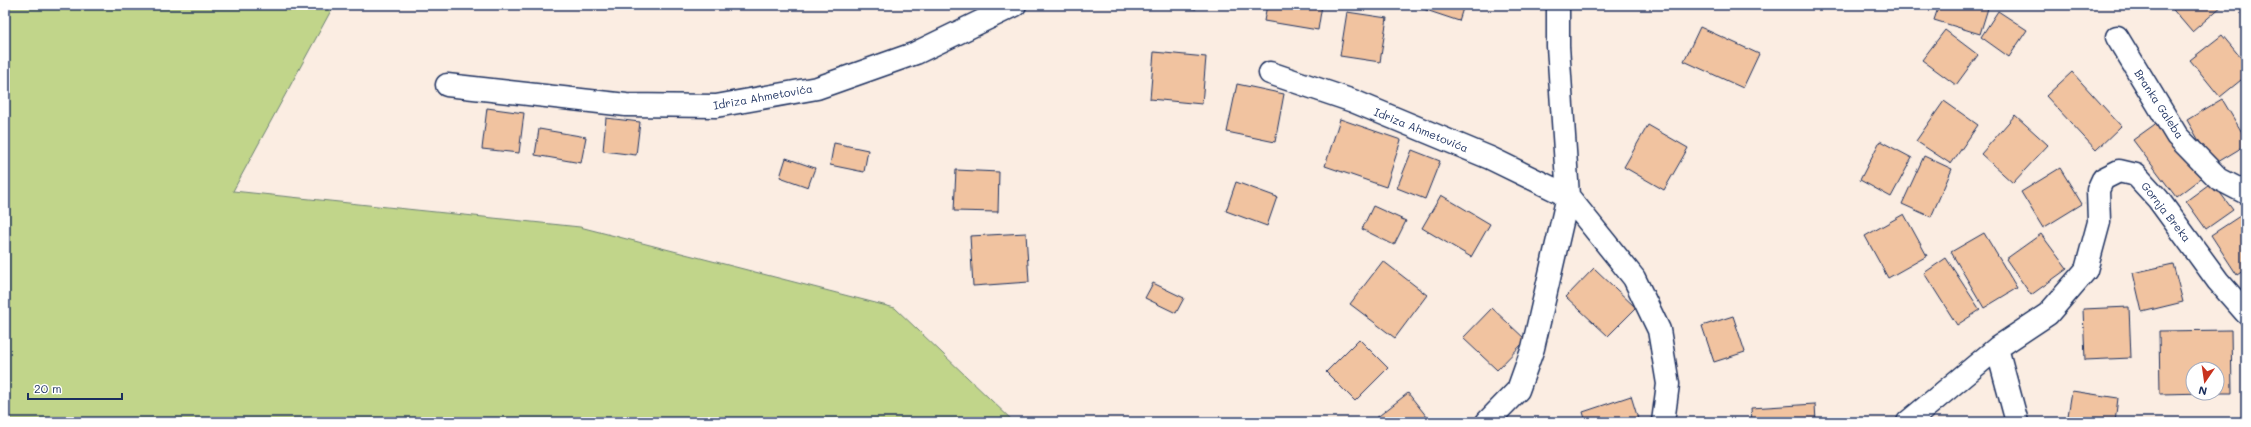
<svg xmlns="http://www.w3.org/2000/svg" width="2251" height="427" font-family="Mali,sans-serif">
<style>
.green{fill:#c1d58a;stroke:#6e8274}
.building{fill:#f1c3a0;stroke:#1b2f5e}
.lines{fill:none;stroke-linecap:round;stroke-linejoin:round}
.minor-casing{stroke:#1b2f5e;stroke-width:25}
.minor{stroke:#fff;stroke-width:22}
.labels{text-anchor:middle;stroke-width:3.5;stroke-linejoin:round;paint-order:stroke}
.street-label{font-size:11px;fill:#1b2f5e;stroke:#fff}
</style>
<rect width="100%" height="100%" fill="#fbede2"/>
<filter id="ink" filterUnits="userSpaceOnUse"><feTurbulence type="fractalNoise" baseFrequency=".025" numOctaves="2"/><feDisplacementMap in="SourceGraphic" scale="8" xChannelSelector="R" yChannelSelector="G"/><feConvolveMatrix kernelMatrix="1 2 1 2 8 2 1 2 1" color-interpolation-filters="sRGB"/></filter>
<g filter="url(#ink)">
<path class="green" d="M5,5h329l-101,186 347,36 315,81 119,114h-1009z"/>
<path class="building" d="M1150,5h47l-1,4z
M1267,5h55l-4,25 -54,-9z
M1411,5h53l-5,16z
M1939,5h50l-9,29 -46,-14z
M2169,5h54l-31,27z
M1998,11l29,19 -18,27 -28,-20z
M1347,12l40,6 -7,44 -40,-6z
M1700,27l59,27 -16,34 -59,-27z
M1945,30l33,25 -22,30 -34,-25z
M2222,35l24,29v12l-26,21 -30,-37z
M1154,52l52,5 -4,47 -52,-5z
M2072,72l49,54 -25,24 -50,-54z
M1237,84l47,10 -9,48 -48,-10z
M2222,99l24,40v6l-33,20 -26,-45z
M1944,101l34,24 -27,39 -35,-23z
M487,108l37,5 -5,40 -37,-4z
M2015,115l33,30 -35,38 -32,-29z
M606,118l34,4 -4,33 -33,-4z
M1340,119l61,21 -15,47 -61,-21z
M2158,122l43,56 -25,19 -43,-57z
M1648,125l40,23 -24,42 -40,-23z
M539,129l47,8 -5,26 -46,-8z
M1880,141l32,17 -21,39 -31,-17z
M834,143l34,7 -4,22 -34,-7z
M1412,150l28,11 -15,38 -28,-11z
M1924,156l28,13 -21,48 -29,-13z
M786,158l29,10 -7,19 -28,-10z
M2060,168l22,36 -39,24 -22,-36z
M956,170l43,2 -1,40 -44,-1z
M1236,182l41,15 -10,29 -41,-15z
M2212,182l21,28 -27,19 -20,-28z
M1441,195l49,29 -19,33 -49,-29z
M1373,206l33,15 -12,24 -32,-16z
M2246,212v57l-9,6 -26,-40z
M1904,214l23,42 -39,22 -23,-42z
M1026,233l3,49 -56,4 -3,-50z
M1984,233l33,55 -33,20 -33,-56z
M2041,234l26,35 -36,26 -25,-36z
M1946,258l34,52 -23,15 -33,-52z
M1383,261l44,34 -32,43 -45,-34z
M2173,264l10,38 -41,10 -9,-39z
M1594,268l42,40 -28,28 -42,-39z
M1153,283l31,15 -8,15 -31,-15z
M2129,307l2,51 -46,2 -2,-51z
M1492,308l34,32 -29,30 -34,-32z
M1733,316l12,36 -31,10 -12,-36z
M2231,330l1,63h-15v-24h-24v24h15l-48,1 -1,-63z
M1359,339l29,29 -33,33 -29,-29z
M2072,391l46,7 -3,24h-48z
M1408,393l23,29h-54l-2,-3z
M1631,396l8,26h-53l-3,-10z
M1815,404l1,18h-64l-1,-14z"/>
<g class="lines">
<g class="minor-casing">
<path id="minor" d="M2117,37l60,99 42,43 27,14
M1270,73l83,28 137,57 78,38 66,82 25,52 9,54 -5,38
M447,85l179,20 90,1 101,-18 99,-35 99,-48
M1997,348l20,74
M1487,422l31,-32 15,-42 35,-152 -10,-150v-41
M1908,422l89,-74 51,-34 38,-44 13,-48 -1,-32 5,-11 16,-8 17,4 22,24 60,82 28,32"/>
</g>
<use href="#minor" class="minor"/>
</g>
</g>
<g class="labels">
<g class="street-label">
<text transform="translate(763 97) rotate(-10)" y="4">Idriza Ahmetovića</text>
<text transform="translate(2159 104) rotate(57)" y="4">Branka Galeba</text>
<text transform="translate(1421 130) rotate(22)" y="4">Idriza Ahmetovića</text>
<text transform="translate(2166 212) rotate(52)" y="4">Gornja Breka</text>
</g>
</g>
<rect width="2251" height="427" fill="none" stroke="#fff" stroke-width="20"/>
<rect x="10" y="10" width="2231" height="407" fill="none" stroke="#1b2f5e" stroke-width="1.5" filter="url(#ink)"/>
<g transform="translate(2205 381) rotate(193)"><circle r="19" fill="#ffffff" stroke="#a4acbf"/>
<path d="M0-3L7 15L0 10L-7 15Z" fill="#c8321e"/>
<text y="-6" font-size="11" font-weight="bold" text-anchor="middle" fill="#1b2f5e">N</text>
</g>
<path d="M28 393v6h94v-6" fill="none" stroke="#1b2f5e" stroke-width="2"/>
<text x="34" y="393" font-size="12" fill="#1b2f5e" stroke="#ffffff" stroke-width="3" paint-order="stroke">20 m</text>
</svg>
